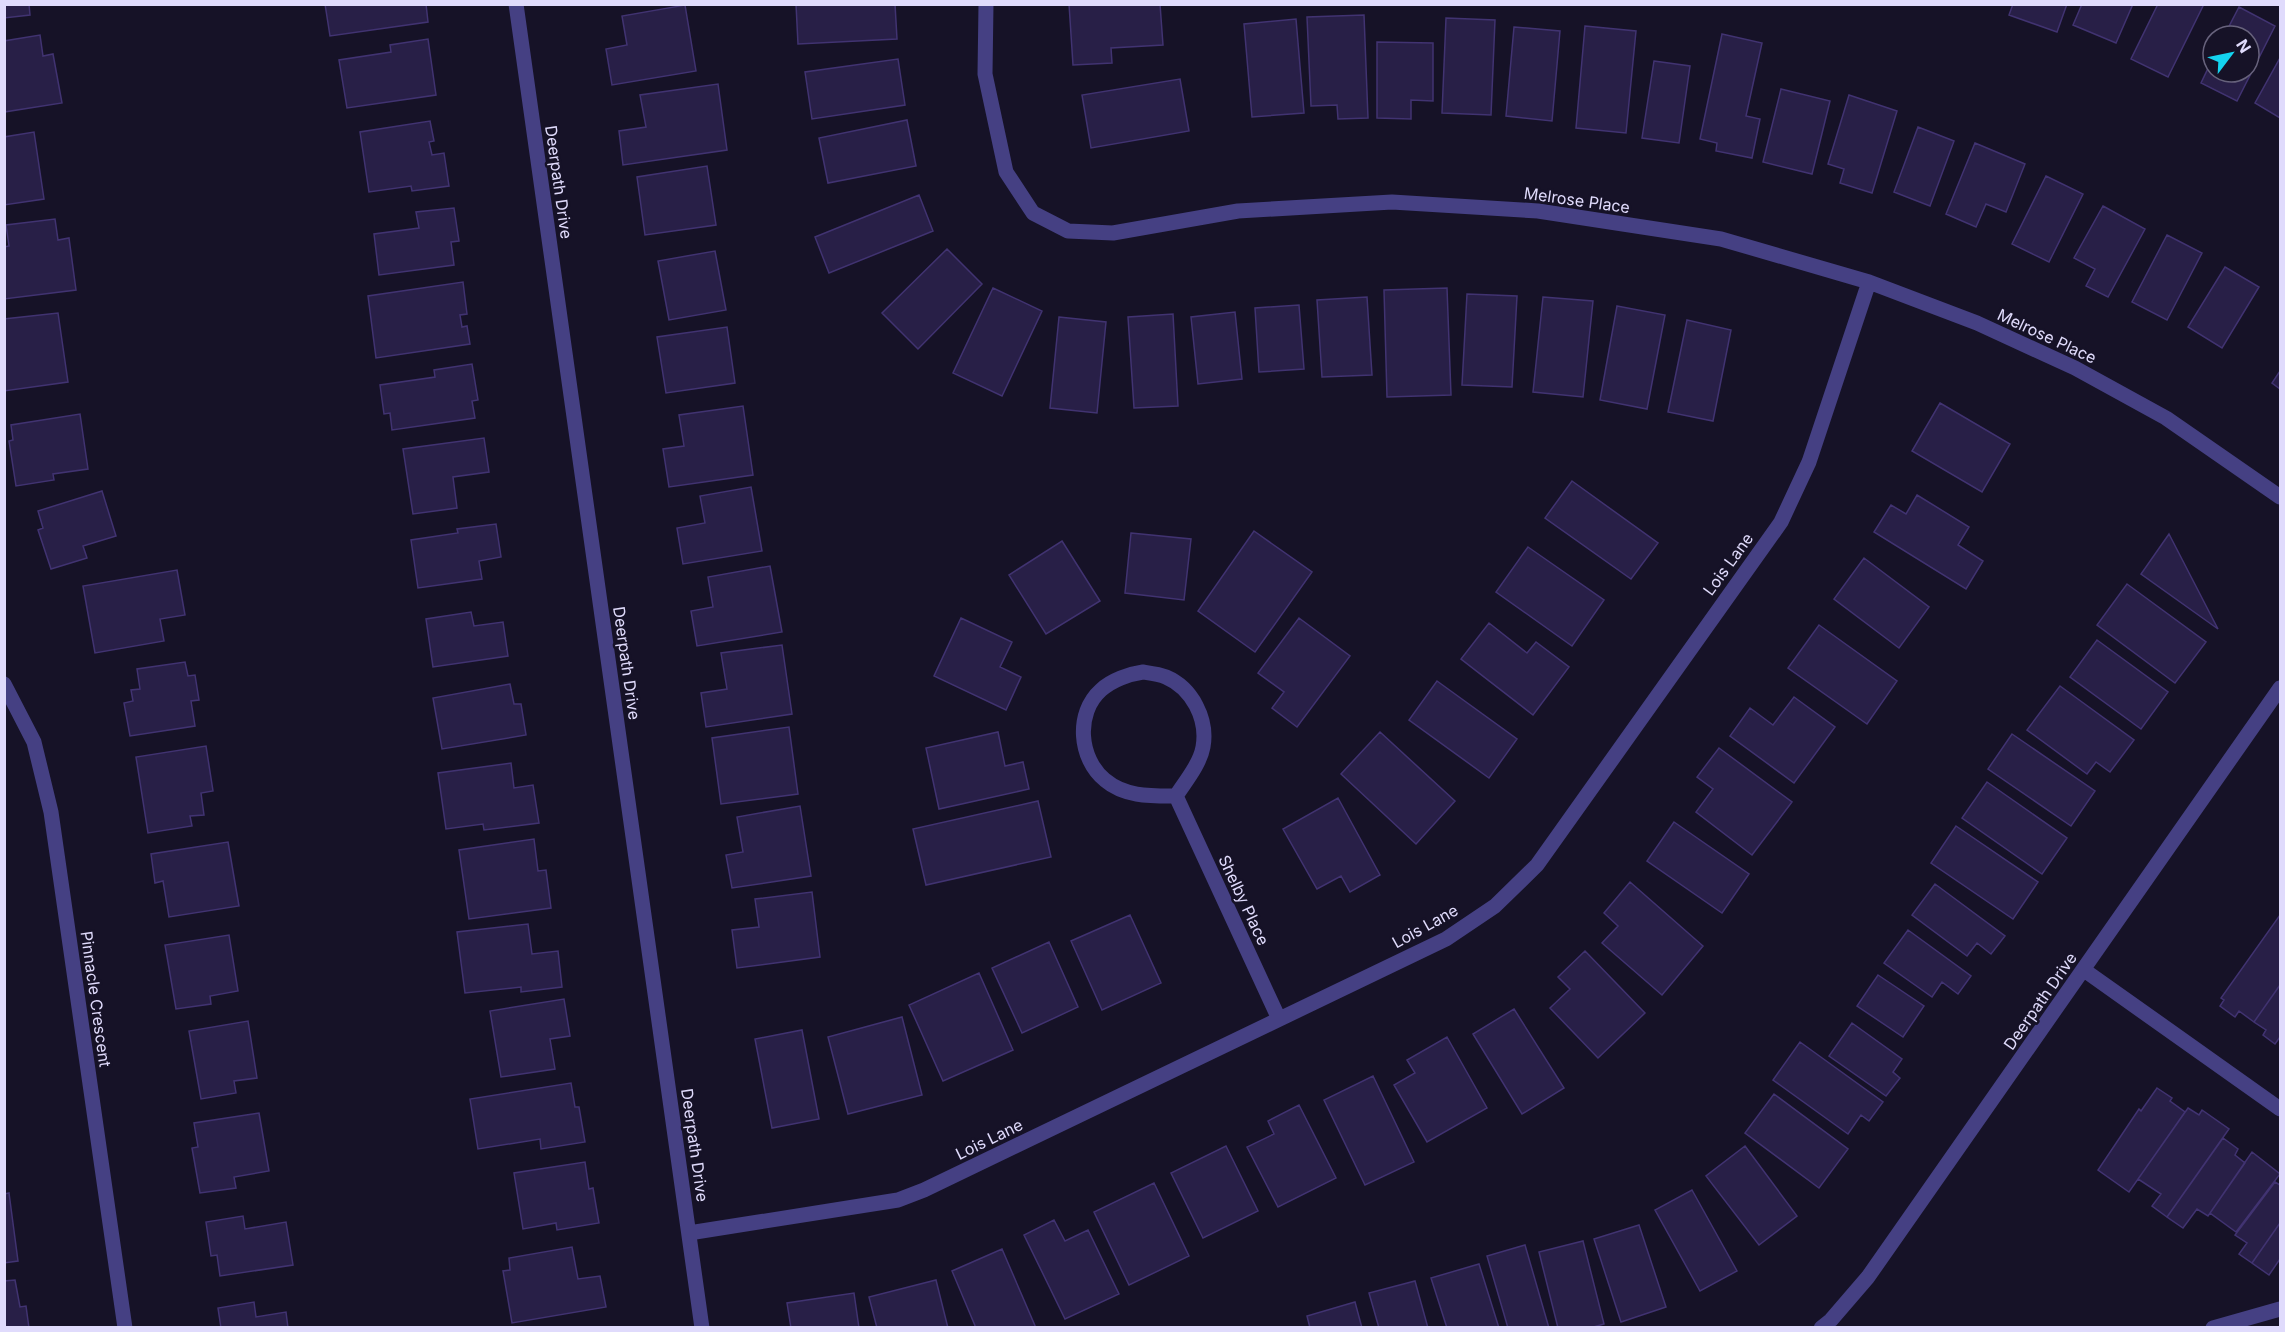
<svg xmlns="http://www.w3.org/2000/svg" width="2285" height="1332" font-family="Inter,sans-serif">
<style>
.building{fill:#281f47;stroke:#413371;stroke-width:1.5}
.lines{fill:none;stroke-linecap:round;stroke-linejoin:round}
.minor{stroke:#454083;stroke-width:15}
.labels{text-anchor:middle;stroke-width:5;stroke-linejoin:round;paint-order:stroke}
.street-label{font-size:16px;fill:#e0dbfc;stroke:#161227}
</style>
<rect width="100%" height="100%" fill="#161227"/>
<path class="building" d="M4,4h25l1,11 -26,3z
M325,4h101l2,18 -98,14z
M796,4h99l2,35 -99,5z
M1069,4h91l3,41 -52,3 1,15 -39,2z
M2013,4h54l-10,28 -48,-17z
M2082,4h51l-17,39 -43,-18z
M2158,4h46l-36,73 -37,-18z
M685,5l11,66 -84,14 -6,-36 21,-4 -5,-29z
M2239,7l36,19 -38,75 -36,-18 12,-25v14h36v-36h-25z
M1364,15l4,103 -30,1 -1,-14 -26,1 -4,-89z
M1446,18l49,2 -4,95 -49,-2z
M1296,19l8,94 -52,4 -8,-93z
M1585,26l51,5 -10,102 -50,-5z
M1514,27l46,4 -8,90 -46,-5z
M1722,34l40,9 -16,73 14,3 -8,39 -36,-7 1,-8 -17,-4z
M40,35l3,21 10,-2 9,49 -58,9v-71z
M428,39l8,56 -89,13 -8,-48 52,-8 -1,-7z
M1377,42l56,1v58l-22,-1v19l-34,-1z
M2280,58v60l-25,-15z
M898,59l7,46 -93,14 -7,-47z
M1654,61l36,5 -11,77 -37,-5z
M1180,79l9,52 -98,17 -9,-53z
M718,84l9,66 -104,15 -4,-34 27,-4 -6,-32z
M1781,89l49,12 -18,73 -49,-12z
M1849,95l48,16 -25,82 -32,-10 4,-14 -16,-5z
M907,120l9,46 -88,17 -9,-45z
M430,121l4,20 -5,1 3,13 12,-2 5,33 -37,5 -1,-5 -42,6 -9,-60z
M1918,127l36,14 -24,65 -36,-14z
M34,132l10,67 -40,6v-68z
M1975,143l50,21 -19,48 -20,-8 -10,23 -30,-13z
M707,166l9,59 -71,10 -8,-58z
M2046,176l37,18 -34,68 -37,-18z
M919,195l14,36 -104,42 -14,-36z
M2103,206l42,23 -37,68 -22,-11 9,-17 -21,-11z
M454,208l5,33 -8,1 3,23 -75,10 -5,-41 45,-6 -3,-16z
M55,219l3,21 11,-2 7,52 -72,9v-52l5,-1 -3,-21z
M2167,235l35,18 -35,67 -35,-18z
M947,249l35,35 -64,65 -36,-36z
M715,251l11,59 -57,10 -11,-59z
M2225,267l34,20 -37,61 -34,-21z
M463,282l4,32 -7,1 2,12 5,-1 3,18 -94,14 -8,-62z
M993,288l49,23 -40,85 -49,-23z
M1447,288l4,107 -64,2 -3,-107z
M1467,294l50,2 -5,91 -50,-2z
M1367,297l5,78 -50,2 -5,-77z
M1543,297l50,4 -10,96 -50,-5z
M1299,305l5,64 -45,3 -4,-64z
M1617,306l48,9 -18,94 -47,-9z
M1235,312l7,67 -44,5 -7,-67z
M58,313l10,69 -64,9v-72z
M1173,314l5,92 -44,2 -6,-91z
M1059,317l47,5 -9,91 -47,-5z
M1687,320l44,10 -18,91 -45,-9z
M727,327l8,56 -69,10 -9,-56z
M472,364l6,36 -6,1 3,17 -83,12 -2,-17 -6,1 -4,-29 55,-8 -1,-7z
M2280,371v18l-8,-6z
M1940,403l70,41 -28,48 -70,-41z
M743,406l10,69 -84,12 -6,-38 21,-3 -5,-31z
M80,414l8,55 -35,5 1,6 -38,6 -7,-45 4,-1 -2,-15z
M484,438l5,34 -36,5 4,31 -44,6 -10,-65z
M1572,481l86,62 -27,36 -86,-61z
M751,487l11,64 -79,13 -6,-36 28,-5 -5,-27z
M102,491l14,45 -33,10 4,12 -36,11 -13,-39 5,-2 -5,-17z
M1917,495l52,32 -11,18 25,16 -17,28 -92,-57 17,-27 15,9z
M496,524l5,33 -22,4 3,18 -64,9 -7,-48 47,-7 -1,-4z
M1254,531l58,41 -57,80 -57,-41z
M1131,533l60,6 -7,61 -59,-7z
M2169,534l49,95 -77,-55z
M1062,541l38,60 -54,33 -37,-59z
M1528,547l76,53 -32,46 -76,-54z
M1864,558l65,49 -30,41 -65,-49z
M770,566l12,66 -85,14 -6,-35 22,-4 -5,-30z
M177,570l8,45 -25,4 4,22 -69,12 -12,-67z
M2127,584l79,58 -31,41 -78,-58z
M471,612l3,14 29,-4 5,34 -75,11 -7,-48z
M961,618l51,24 -12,25 21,10 -15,33 -72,-34z
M1299,618l51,38 -53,71 -25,-19 12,-16 -26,-19z
M1489,623l38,30 9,-11 33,25 -36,48 -72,-56z
M1819,625l78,56 -30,43 -79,-56z
M2097,640l71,52 -27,37 -71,-52z
M782,645l10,69 -86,13 -5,-34 26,-4 -6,-36z
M185,662l3,14 7,-1 4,25 -8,1 4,25 -65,10 -6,-33 9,-2 -2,-11 9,-1 -3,-20z
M1437,681l80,58 -28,39 -80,-58z
M510,684l4,20h7l5,31 -84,14 -9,-51z
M2060,686l74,54 -24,32 -14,-10 -9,12 -60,-44z
M1794,697l41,30 -41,56 -64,-47 20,-28 23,17z
M789,727l9,67 -77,10 -9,-66z
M998,732l7,34 18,-4 6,27 -90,20 -13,-61z
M1380,732l75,69 -39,43 -75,-70z
M2012,734l83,57 -24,35 -83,-57z
M206,746l7,45 -12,2 3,22 -14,1 2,10 -44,7 -12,-76z
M1719,748l73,54 -40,53 -56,-43 17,-23 -16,-12z
M511,763l3,25 19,-3 6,38 -55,7 -1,-6 -37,5 -8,-56z
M1987,782l80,56 -25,36 -80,-56z
M1338,798l42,77 -30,17 -9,-16 -24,13 -34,-60z
M1038,801l13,56 -125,28 -13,-56z
M800,806l11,70 -79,12 -6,-33 17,-3 -6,-35z
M1674,822l75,52 -27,39 -75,-52z
M1956,826l82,56 -25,37 -82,-56z
M534,839l4,32 8,-1 5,38 -82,11 -10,-69z
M228,842l11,64 -70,11 -6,-36 -8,2 -4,-29z
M1630,882l73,64 -41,49 -60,-52 16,-17 -14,-13z
M1935,884l70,52 -14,18 -14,-11 -10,13 -55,-41z
M812,892l8,65 -83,11 -5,-38 27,-3 -4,-28z
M1130,915l31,68 -59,27 -31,-69z
M2280,915v70l-26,37 -15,-11 -4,6 -15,-11 4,-6 -3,-2z
M528,924l4,30 26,-3 4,36 -41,5v-5l-56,6 -8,-61z
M1908,930l63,46 -13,18 -16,-12 -10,15 -48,-34z
M229,935l9,56 -28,5 1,8 -35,5 -11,-64z
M1049,942l29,65 -56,26 -30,-65z
M1585,951l60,62 -47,45 -48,-50 20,-19 -12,-12z
M979,973l34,77 -70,31 -34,-76z
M1878,975l46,31 -21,31 -46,-31z
M2280,985v52l-5,7 -12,-9 3,-5 -12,-8z
M564,999l6,37 -20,3 5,30 -54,8 -11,-66z
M1514,1009l50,79 -42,26 -49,-80z
M902,1017l20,78 -74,19 -20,-77z
M248,1021l9,57 -23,3 2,12 -35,6 -12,-68z
M1852,1023l50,36 -9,13 7,6 -14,18 -57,-40z
M802,1030l17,89 -47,9 -17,-89z
M1447,1037l40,71 -60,34 -33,-57 21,-12 -8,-13z
M1800,1042l83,60 -14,19 -8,-6 -13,19 -75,-54z
M1373,1076l41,86 -49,23 -41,-85z
M571,1083l4,24h4l6,35 -44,7 -1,-10 -62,10 -8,-50z
M2157,1088l15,10 -2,3 15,11 -56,80 -31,-22 41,-61 2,2z
M1774,1094l74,55 -29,39 -74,-55z
M1299,1105l37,73 -58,29 -31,-60 27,-13 -6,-13z
M2188,1108l11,7 3,-5 27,19 -62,88 -15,-11 9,-12 -23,-15z
M259,1113l10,58 -35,6 2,11 -36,5 -8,-45 6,-1 -4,-24z
M2223,1138l15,11 -3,6 10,8 -37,53 -11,-7 -14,19 -16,-11z
M1226,1146l32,65 -55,27 -32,-65z
M1745,1146l52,70 -38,29 -53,-69z
M2252,1152l28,22 -44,58 -26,-19z
M585,1162l4,27 4,-1 6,35 -42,7 -1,-7 -33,6 -9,-56z
M2275,1182l5,3v38l-28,40 -13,-9 8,-11 -12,-8z
M1154,1183l35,73 -60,29 -35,-73z
M1692,1190l45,81 -37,20 -45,-81z
M9,1193l9,68 -14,2v-69z
M243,1216l2,13 41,-7 7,43 -73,11 -3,-21 -6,1 -5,-34z
M1054,1220l11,21 23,-11 31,64 -54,25 -41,-84z
M2280,1223v36l-11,16 -17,-12z
M1639,1225l27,82 -45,15 -27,-83z
M1583,1241l21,83 -14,4h-32l-19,-76z
M1525,1245l24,83h-41l-21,-72z
M572,1247l6,32 22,-3 6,31 -94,16 -9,-52 7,-1 -1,-12z
M1002,1249l34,79h-60l-24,-57z
M1479,1264l20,64h-52l-16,-50z
M15,1280l5,27 6,-1 3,22h-25v-47z
M936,1280l12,48h-71l-8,-31z
M1415,1281l13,47h-49l-10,-35z
M854,1293l5,35h-68l-4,-25z
M254,1302l2,15 30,-5 2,16h-67l-3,-20z
M1355,1302l7,26h-52l-3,-12z"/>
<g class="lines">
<path class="minor" d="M516,4l186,1324
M986,4l-1,70 21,98 27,41 35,18 45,2 125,-22 154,-9 146,9 183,28 148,43 108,41 98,45 91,50 114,79
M1143,672c7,1 16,2 23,5 26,11 42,42 37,70 -3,17 -18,35 -27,49 -25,0 -51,1 -71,-16 -26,-21 -30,-67 -4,-90 11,-10 28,-16 42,-18z
M4,684l30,58 17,70 74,516
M1176,796l103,223
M2084,970l196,139
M689,1233l209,-33 26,-10 522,-251 49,-33 42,-41 244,-343 28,-60 60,-180
M1821,1328l10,-8 37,-43 412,-589
M2213,1328l67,-19"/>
</g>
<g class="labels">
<g class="street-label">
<text transform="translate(559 182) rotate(82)" y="6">Deerpath Drive</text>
<text transform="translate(1577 200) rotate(8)" y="6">Melrose Place</text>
<text transform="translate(2047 336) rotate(25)" y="6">Melrose Place</text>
<text transform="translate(1728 564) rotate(-54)" y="6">Lois Lane</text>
<text transform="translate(627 663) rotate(82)" y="6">Deerpath Drive</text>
<text transform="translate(1244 900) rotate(65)" y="6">Shelby Place</text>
<text transform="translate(1425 926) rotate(-29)" y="6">Lois Lane</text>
<text transform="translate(96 999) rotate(82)" y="6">Pinnacle Crescent</text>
<text transform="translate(2040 1001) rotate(-55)" y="6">Deerpath Drive</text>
<text transform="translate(989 1139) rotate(-26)" y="6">Lois Lane</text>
<text transform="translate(695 1145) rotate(82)" y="6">Deerpath Drive</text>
</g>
</g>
<rect width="2285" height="1332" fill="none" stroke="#e0dbfc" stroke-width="12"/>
<g transform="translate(2231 54) rotate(58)"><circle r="28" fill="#161227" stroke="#67627c" stroke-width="1.5"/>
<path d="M0-4.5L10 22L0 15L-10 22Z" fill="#14d3ef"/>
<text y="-9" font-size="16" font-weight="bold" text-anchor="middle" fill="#e0dbfc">N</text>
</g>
</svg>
